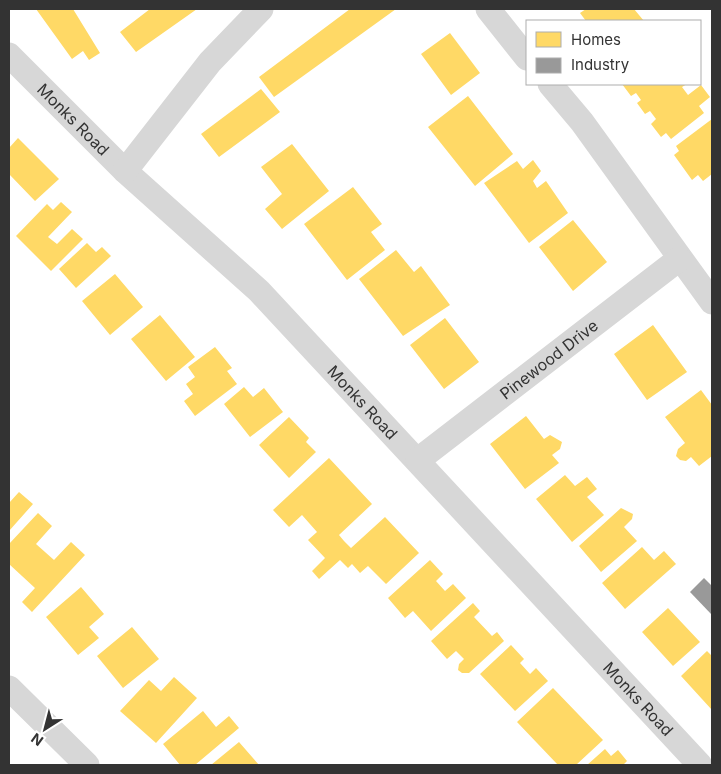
<svg xmlns="http://www.w3.org/2000/svg" width="721" height="774" font-family="Inter,sans-serif">
<style>
.homes{fill:#ffd966}
.industry{fill:#999}
.lines{fill:none;stroke-linecap:round;stroke-linejoin:round}
.street{stroke:#d7d7d7;stroke-width:25}
.labels{text-anchor:middle;stroke-width:5;stroke-linejoin:round;paint-order:stroke}
.street-label{font-size:16px;fill:#333;stroke:#fff}
</style>
<rect width="100%" height="100%" fill="#fff"/>
<path class="homes" d="M36,9h37l27,44 -11,7 -6,-9 -11,8z
M150,9h47l-61,43 -16,-20z
M350,9h46l-122,88 -15,-20z
M586,9h48l10,12h-58l-6,-8z
M450,33l30,40 -29,22 -30,-41z
M622,84h65l-5,3 6,8 13,-10 9,12 -11,9 5,7 -33,26 -5,-6 -5,4 -10,-13 5,-5 -6,-8 -5,3 -8,-11 4,-3 -5,-7 -5,3z
M261,89l19,23 -61,45 -18,-23z
M468,96l45,58 -38,32 -47,-59z
M712,119v55l-9,7 -5,-6 -6,5 -18,-25 5,-4 -3,-5z
M18,138l41,41 -24,22 -26,-27v-26z
M292,144l37,47 -47,38 -17,-20 17,-15 -21,-27z
M533,160l8,11 -8,10 4,7 9,-7 22,32 -39,30 -45,-60 33,-22 6,8z
M353,187l29,37 -11,8 14,18 -38,30 -43,-56z
M61,202l11,10 -24,25 9,7 15,-15 11,10 -32,32 -35,-35 31,-32 6,6z
M573,220l34,42 -34,29 -34,-44z
M87,243l9,9 6,-5 9,9 -35,32 -17,-19z
M396,250l18,22 7,-6 29,39 -47,31 -44,-57z
M115,274l28,33 -33,28 -28,-34z
M160,315l35,42 -29,24 -35,-42z
M445,318l34,44 -35,27 -34,-44z
M653,325l34,47 -40,28 -33,-46z
M215,347l17,21 -5,3 10,13 -42,32 -11,-15 9,-7 -7,-10 9,-7 -7,-10z
M244,387l9,10 11,-9 19,24 -33,25 -26,-33z
M701,390l11,15v51l-13,10 -8,-9 -5,4 -6,-1 -4,-4 2,-7 7,-6 -20,-26z
M526,416l18,23 6,-4 12,7 -2,7 -8,6 7,8 -34,26 -35,-45z
M289,417l20,21 -3,4 10,10 -27,26 -30,-33z
M329,458l43,46 -33,31 5,6 7,7 34,-31 34,36 -33,31 -18,-18 -8,7 -8,-9 -4,4 -8,-8 -21,19 -7,-8 13,-13 -17,-18 9,-8 -15,-17 -13,12 -16,-17z
M565,475l10,11 12,-9 10,12 -10,8 17,18 -32,27 -36,-43z
M19,492l14,12 -24,27v-28z
M621,508l12,6 -1,5 -8,8 13,14 -36,31 -22,-26z
M38,513l14,13 -16,18 18,16 17,-18 14,13 -53,57 -10,-10 13,-14 -26,-24v-20z
M642,547l12,13 10,-9 12,13 -51,45 -23,-26z
M430,560l13,14 -7,7 9,10 8,-7 13,14 -35,33 -18,-20 -8,7 -17,-20z
M81,587l23,27 -15,13 10,11 -21,17 -32,-38z
M473,603l7,8 -6,6 18,19 5,-4 7,9 -35,32h-7l-4,-3 1,-6 5,-5 -8,-8 -9,8 -16,-18z
M668,608l32,34 -27,24 -31,-34z
M132,627l27,32 -36,29 -26,-32z
M511,645l13,14 -4,4 10,11 6,-6 12,13 -33,30 -35,-37z
M707,651l5,5v54l-31,-34z
M174,677l23,21 -41,45 -36,-32 29,-31 12,11z
M553,688l50,52 -27,25h-18l-41,-43z
M203,711l13,16 13,-11 10,12 -44,37h-15l-17,-21z
M239,742l20,23h-48z
M605,749l6,7 7,-6 9,11 -4,4h-36z"/>
<path class="industry" d="M704,578l8,8v29l-22,-23z"/>
<g class="lines">
<g class="street">
<path d="M488,9l39,49"/>
<path id="s1" d="M9,55l116,116 134,120 441,474"/>
<path d="M550,84l32,38 130,180"/>
<path d="M125,171l85,-109 51,-53"/>
<path id="s2" d="M418,460l261,-201"/>
<path d="M9,688l78,77"/>
</g>
</g>
<g class="labels">
<g class="street-label">
<text dy="6" stroke="none"><textPath href="#s1" startOffset="91">Monks Road</textPath></text>
<text dy="6" stroke="none"><textPath href="#s2" startOffset="165">Pinewood Drive</textPath></text>
<text dy="6" stroke="none"><textPath href="#s1" startOffset="496">Monks Road</textPath></text>
<text dy="6" stroke="none"><textPath href="#s1" startOffset="901">Monks Road</textPath></text>
</g>
</g>
<rect width="721" height="774" fill="none" stroke="#333333" stroke-width="20"/>
<rect x="526" y="20" width="175" height="65" fill="#ffffff" stroke="#adadad"/>
<rect x="536" y="32" width="25" height="15" fill="#ffd966" stroke="#adadad"/>
<text x="571" y="45" font-size="15" fill="#333333">Homes</text>
<rect x="536" y="58" width="25" height="15" fill="#999999" stroke="#adadad"/>
<text x="571" y="70" font-size="15" fill="#333333">Industry</text>
<g transform="translate(45 729) rotate(216)" stroke="#ffffff" stroke-width="4" paint-order="stroke">
<path d="M0-4L9 19L0 12L-9 19Z" fill="#333333"/>
<text y="-8" font-size="14" font-weight="bold" text-anchor="middle" fill="#333333">N</text>
</g>
</svg>
